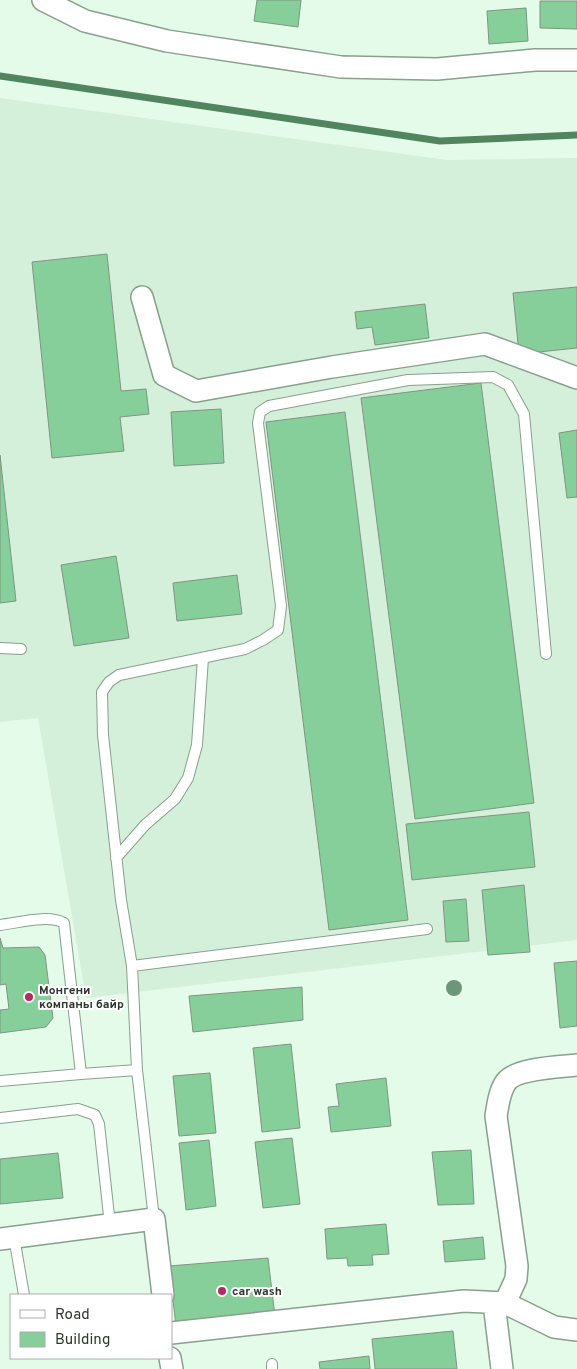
<svg xmlns="http://www.w3.org/2000/svg" width="577" height="1369" font-family="Overpass,sans-serif">
<style>
.built{fill:#d4f0da}
.lines{fill:none;stroke-linecap:round;stroke-linejoin:round}
.stream{stroke:#518560;stroke-width:7}
.building{fill:#87cf9a;stroke:#809484}
.service-casing{stroke:#8a9f8e;stroke-width:12}
.minor-casing{stroke:#8a9f8e;stroke-width:24}
.service{stroke:#fff;stroke-width:10}
.minor{stroke:#fff;stroke-width:21}
.tree{fill:#6c957a}
.poi-dot{fill:#b62a62;stroke:#fff;stroke-width:2}
.labels{text-anchor:middle;stroke-width:4;stroke-linejoin:round;paint-order:stroke}
.poi-label{font-size:12px;font-weight:bold;fill:#2e3730;stroke:#fff;text-anchor:start}
</style>
<rect width="100%" height="100%" fill="#e4fbe9"/>
<path class="built" d="M0,98l447,62 130,-2v782l-491,58 -48,-280 -38,4z"/>
<g class="lines">
<path class="stream" d="M0,76l440,65 137,-6"/>
</g>
<path class="building" d="M257,0h44l-3,27 -44,-6z
M540,1h37v28l-37,-1z
M526,8l2,33 -39,3 -2,-33z
M107,254l14,137 25,-2 3,25 -29,3 4,34 -72,7 -20,-196z
M577,287v61l-58,6 -6,-61z
M425,304l4,34 -54,7 -3,-18 -15,2 -2,-17z
M481,383l53,420 -119,16 -54,-421z
M221,409l3,54 -50,3 -3,-54z
M345,412l63,508 -79,10 -63,-508z
M577,430v67l-10,1 -8,-65z
M0,455l16,146 -16,2z
M116,556l13,82 -55,8 -13,-81z
M237,575l5,39 -65,7 -4,-38z
M529,812l6,55 -123,13 -6,-56z
M524,885l6,67 -42,3 -6,-65z
M466,899l3,42 -23,1 -3,-41z
M0,938l3,10 36,-1 6,8 8,63 -7,9 -46,6v-23l9,-1 -3,-25 -6,1z
M577,961v65l-17,2 -6,-65z
M302,987l1,33 -110,12 -4,-36z
M291,1044l9,84 -38,4 -9,-84z
M210,1073l6,60 -37,3 -6,-60z
M386,1078l5,48 -60,6 -3,-25 11,-1 -3,-22z
M292,1138l8,66 -37,4 -8,-66z
M209,1140l7,66 -30,4 -7,-67z
M471,1150l3,54 -36,1 -6,-53z
M58,1153l5,45 -63,6v-45z
M386,1224l3,30 -17,1 1,10 -25,1 -1,-8 -20,1 -2,-30z
M483,1237l2,22 -40,3 -2,-21z
M268,1258l7,58 -99,10 -7,-60z
M453,1331l4,38h-82l-3,-30z
M369,1356l1,13h-50l-1,-7z"/>
<g class="lines">
<g class="service-casing">
<path id="service" d="M0,648l21,1
M116,858l29,-33 30,-26 13,-21 9,-33 6,-87
M0,925c18,-2 48,-11 64,-2l17,151 -81,7
M132,966l295,-37
M81,1074l56,-4
M0,1118l78,-9 17,6 4,9 11,101
M154,1219l-17,-149 -5,-104 -11,-66 -18,-165 -1,-43 7,-10 10,-7 126,-26 18,-9 15,-10 3,-24 -23,-183 2,-11 9,-6 139,-26 85,-3 15,8 16,29 22,240
M14,1237l10,58
M272,1369v-5"/>
</g>
<g class="minor-casing">
<path id="minor" d="M43,0l42,21 82,20 174,26 96,2 98,-9h42
M142,297l22,78 32,16 136,-24 153,-23 92,34
M0,1239l154,-20 9,76
M494,1303l8,66
M505,1303l11,-24 1,-13 -21,-150c2,-11 3,-24 10,-34 10,-14 54,-15 71,-17
M171,1333l293,-32 41,2 49,24 23,3
M170,1358l2,11"/>
</g>
<use href="#service" class="service"/>
<use href="#minor" class="minor"/>
</g>
<circle class="tree" cx="454" cy="988" r="8"/>
<g class="poi-dot">
<circle cx="29" cy="997" r="5"/>
<circle cx="222" cy="1291" r="5"/>
</g>
<g class="labels">
<g class="poi-label">
<text x="39" y="994">Монгени<tspan x="39" dy="14">компаны байр</tspan></text>
<text x="232" y="1295">car wash</text>
</g>
</g>
<rect x="10" y="1294" width="162" height="65" fill="#ffffff" stroke="#abafac"/>
<rect x="20" y="1310" width="25" height="8" fill="#ffffff" stroke="#abafac"/>
<text x="55" y="1319" font-size="15" fill="#2e3730">Road</text>
<rect x="20" y="1332" width="25" height="15" fill="#87cf9a" stroke="#abafac"/>
<text x="55" y="1344" font-size="15" fill="#2e3730">Building</text>
</svg>
